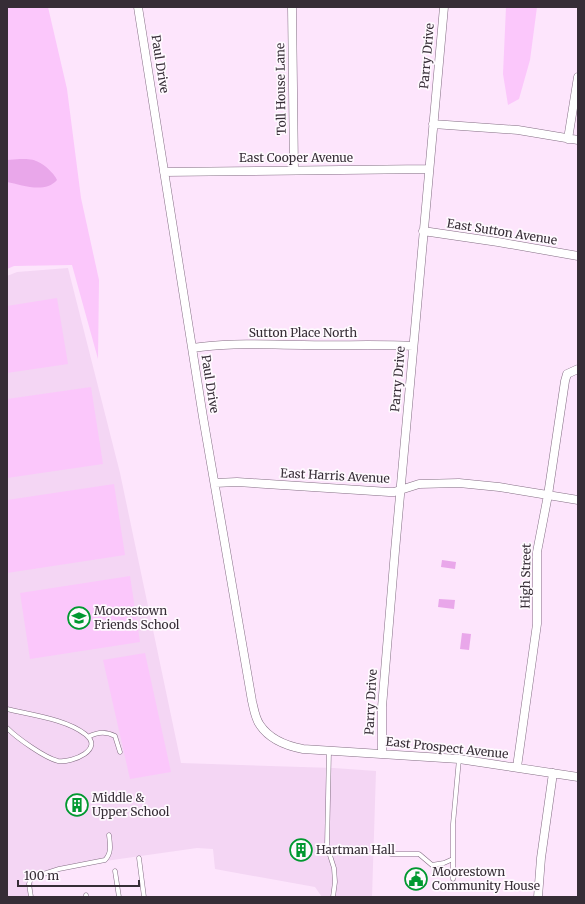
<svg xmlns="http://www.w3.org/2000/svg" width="585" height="904" font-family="Merriweather,serif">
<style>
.built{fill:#f4d6f4}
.green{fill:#fbc7fb}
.water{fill:#e9a7ea}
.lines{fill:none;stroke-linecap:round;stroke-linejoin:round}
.lane-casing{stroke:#846e84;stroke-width:5}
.street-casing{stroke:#846e84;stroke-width:9}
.lane{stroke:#fff;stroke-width:4}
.street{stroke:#fff;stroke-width:8}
.labels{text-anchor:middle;stroke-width:3.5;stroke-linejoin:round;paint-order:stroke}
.street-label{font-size:12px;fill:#362d36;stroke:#fef9fe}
.poi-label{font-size:12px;fill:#362d36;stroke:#fef9fe;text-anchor:start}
</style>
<rect width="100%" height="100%" fill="#fde5fc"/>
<path class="built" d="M68,268l52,205 61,290 153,5 42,3 -4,126h-50l-7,-10 -100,-18 -2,-20 -16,-1 -141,20 -22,5 -2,24h-25v-621l10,-4z"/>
<path class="green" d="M7,7h41l19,82 14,109 18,82 -1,79 -26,-94 -58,1 -7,3z
M506,7h31l-7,53 -11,39 -11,6 -5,-31z
M57,298l11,66 -61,9v-67z
M91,387l12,77 -96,14v-79z
M114,484l11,71 -118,18v-73z
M130,576l10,66 -110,17 -10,-66z
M145,653l26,119 -41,7 -27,-119z"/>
<path class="water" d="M20,159c5,0 12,0 16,2 7,2 19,13 21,19 -12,14 -35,5 -50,2v-22z
M442,560l14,2 -1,7 -14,-2z
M439,599l16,1 -1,9 -16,-2z
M462,633l9,1 -2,16 -9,-1z"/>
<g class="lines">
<g class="lane-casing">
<path id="lane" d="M7,709c24,6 59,10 78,25 20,15 -12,29 -27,27 -13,-3 -41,-23 -51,-33
M88,737c9,-5 18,-6 27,-1l5,16
M329,751l-2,95 7,22 1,14 -2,15
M391,854h28l13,11 12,-2 9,-4v-35l6,-65
M139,858l5,39
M115,871l4,26
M453,879v-20
M31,897l-2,-13 2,-6 28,-9 46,-9c7,-7 5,-16 4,-25
M86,897v-2"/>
</g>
<g class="street-casing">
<path id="street" d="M138,7l65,410 49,284c2,8 3,17 8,24 10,15 27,21 43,24l156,10 119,18
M292,7l2,163
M433,124l85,6 60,10
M568,139l10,-62
M164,172l265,-3
M423,231l75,11 80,14
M193,348c36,-6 73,-3 110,-3 36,1 73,-1 110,1
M215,483l22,-1 152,10h5l25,-8 40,-1 40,4 79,13
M382,754v-47l13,-156 49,-544
M517,767l20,-143v-72l11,-57 17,-114 2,-7 11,-5
M538,897l3,-39 12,-85"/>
</g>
<use href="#lane" class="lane"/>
<use href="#street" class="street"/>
</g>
<defs>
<g id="school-ring" transform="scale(1.15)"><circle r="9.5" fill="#fef9fe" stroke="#019830" stroke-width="1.5"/><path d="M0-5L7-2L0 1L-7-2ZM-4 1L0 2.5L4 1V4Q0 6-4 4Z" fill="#019830"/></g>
<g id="building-ring" transform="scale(1.15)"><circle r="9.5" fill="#fef9fe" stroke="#019830" stroke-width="1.5"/><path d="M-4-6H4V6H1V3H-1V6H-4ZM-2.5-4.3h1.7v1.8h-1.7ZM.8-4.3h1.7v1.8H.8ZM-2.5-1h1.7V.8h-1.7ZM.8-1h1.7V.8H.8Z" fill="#019830"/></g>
<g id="civic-ring" transform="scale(1.15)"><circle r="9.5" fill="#fef9fe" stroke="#019830" stroke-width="1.5"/><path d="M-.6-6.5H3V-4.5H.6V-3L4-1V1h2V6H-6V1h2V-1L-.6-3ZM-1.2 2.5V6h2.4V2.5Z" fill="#019830"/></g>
</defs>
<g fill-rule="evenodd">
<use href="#school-ring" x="79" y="618"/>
<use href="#building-ring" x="77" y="805"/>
<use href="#building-ring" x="301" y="850"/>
<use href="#civic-ring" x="416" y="879"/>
</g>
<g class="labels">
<g class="street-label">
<text transform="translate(427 56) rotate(-85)" y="4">Parry Drive</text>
<text transform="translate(160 64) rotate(81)" y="4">Paul Drive</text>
<text transform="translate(281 89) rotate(-91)" y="4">Toll House Lane</text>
<text x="296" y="162">East Cooper Avenue</text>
<text transform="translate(502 232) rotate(9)" y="4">East Sutton Avenue</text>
<text x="303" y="337">Sutton Place North</text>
<text transform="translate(398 379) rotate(-85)" y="4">Parry Drive</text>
<text transform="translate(210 384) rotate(81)" y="4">Paul Drive</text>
<text transform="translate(335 476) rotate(3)" y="4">East Harris Avenue</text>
<text transform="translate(526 576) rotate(-89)" y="4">High Street</text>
<text transform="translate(371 702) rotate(-87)" y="4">Parry Drive</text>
<text transform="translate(447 748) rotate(6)" y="4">East Prospect Avenue</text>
</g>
<g class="poi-label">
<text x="94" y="615">Moorestown<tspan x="94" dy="14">Friends School</tspan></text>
<text x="92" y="802">Middle &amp;<tspan x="92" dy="14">Upper School</tspan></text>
<text x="316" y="854">Hartman Hall</text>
<text x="432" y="876">Moorestown<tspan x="432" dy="14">Community House</tspan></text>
</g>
</g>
<rect width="585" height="904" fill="none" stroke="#362d36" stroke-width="16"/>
<path d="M18 880v6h121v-6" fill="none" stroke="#362d36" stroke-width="2"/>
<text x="24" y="880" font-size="12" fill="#362d36" stroke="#fef9fe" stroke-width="3" paint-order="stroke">100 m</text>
</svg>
